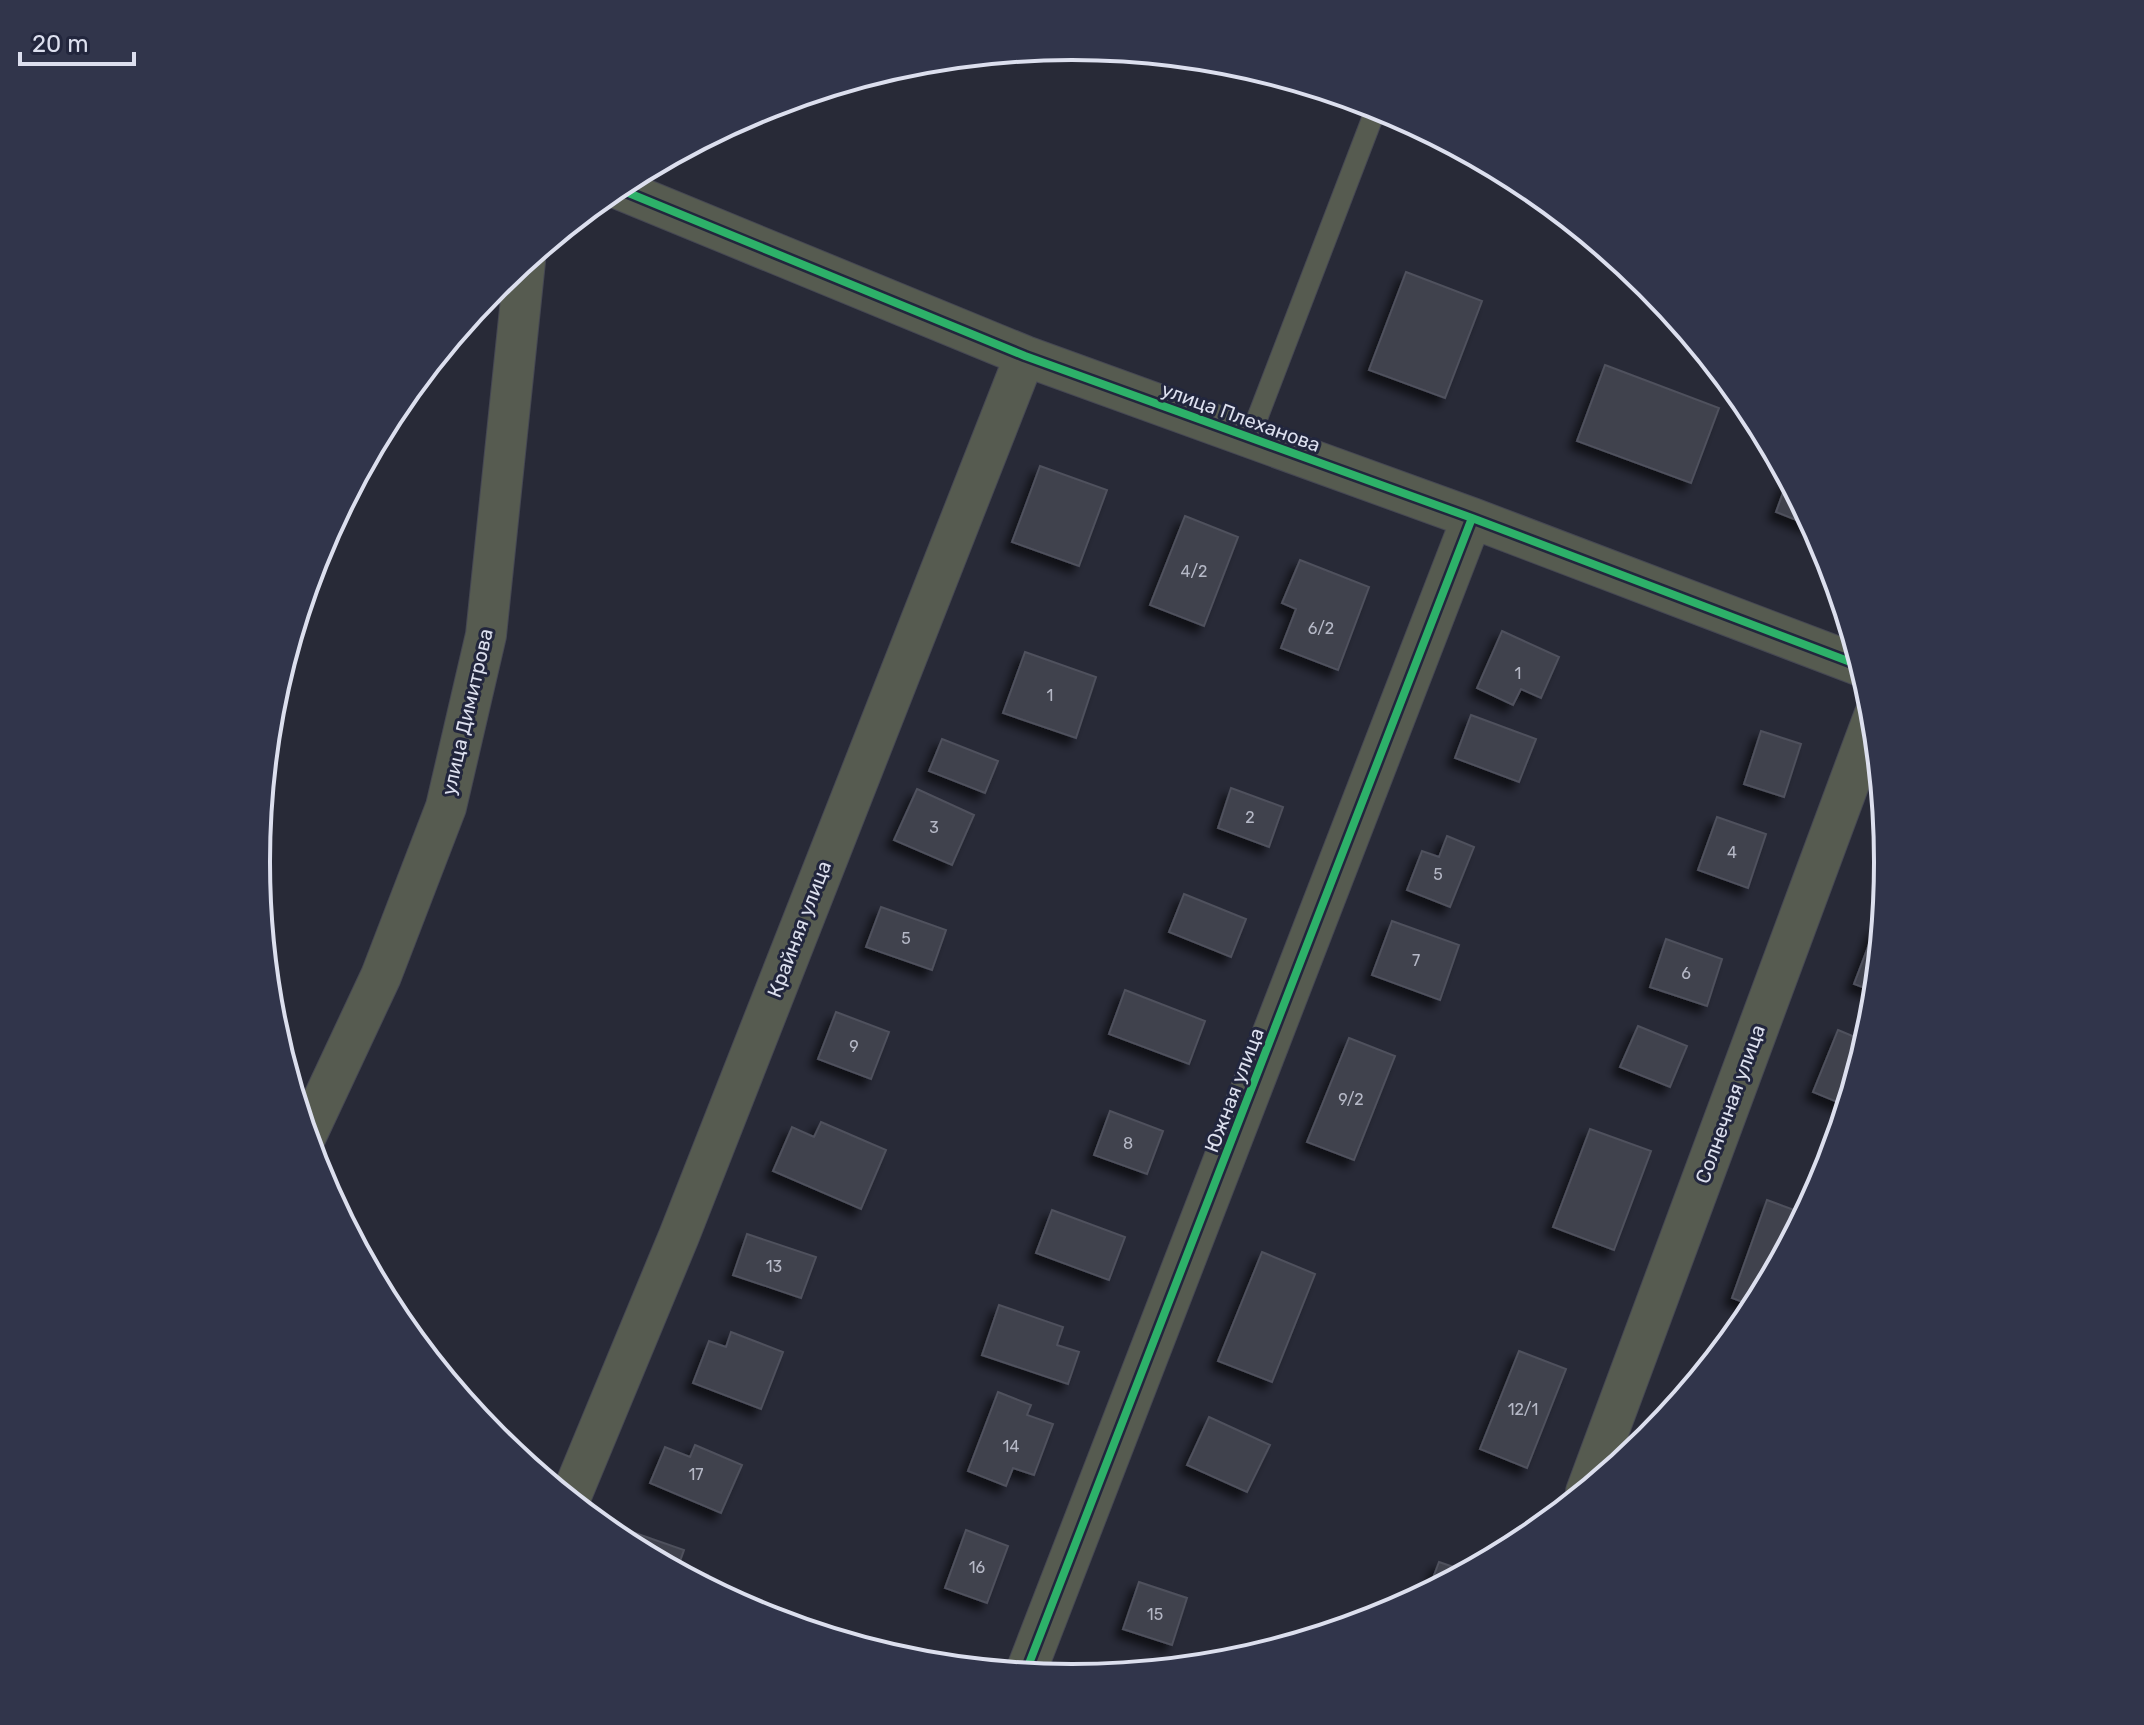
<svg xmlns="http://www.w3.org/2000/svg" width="2144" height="1725" font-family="Rubik,sans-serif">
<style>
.building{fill:#40424d;stroke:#4f515d;stroke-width:2;filter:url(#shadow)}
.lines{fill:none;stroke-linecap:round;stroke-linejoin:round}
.lane-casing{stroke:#464853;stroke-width:22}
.street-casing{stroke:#464853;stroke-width:42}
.lane{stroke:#565b50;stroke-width:20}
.street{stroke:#565b50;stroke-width:40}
.cycleway-casing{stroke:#22263d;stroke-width:13}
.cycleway{stroke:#2db169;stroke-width:8}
.labels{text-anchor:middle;stroke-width:6;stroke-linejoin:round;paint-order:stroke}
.number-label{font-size:16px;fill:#b5b8c6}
.street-label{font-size:20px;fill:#dcdfee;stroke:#22263d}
.rim{fill:none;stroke:#dcdfee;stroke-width:4}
</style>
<defs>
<filter id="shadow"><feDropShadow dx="-7" dy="7" stdDeviation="4" flood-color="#0009"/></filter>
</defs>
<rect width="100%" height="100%" fill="#282a37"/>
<path class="building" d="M1406,272l76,29 -37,97 -76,-28z
M1605,365l114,43 -28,75 -114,-42z
M1040,466l67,24 -28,76 -67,-24z
M1788,479l26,48 -38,-15z
M1185,516l53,21 -34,89 -54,-21z
M1300,560l69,27 -31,83 -57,-22 15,-39 -14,-6z
M1502,631l57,26 -18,41 -20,-9 -8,16 -36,-17z
M1025,652l71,25 -20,61 -73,-25z
M1471,715l65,24 -17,43 -64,-24z
M1761,731l40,13 -17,53 -40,-13z
M942,739l56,22 -13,32 -56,-22z
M1231,788l52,19 -14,40 -51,-19z
M917,789l57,26 -22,50 -58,-25z
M1717,817l49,17 -18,54 -50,-18z
M1447,836l27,11 -24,60 -43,-17 15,-39 17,6z
M1184,894l62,25 -15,38 -62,-25z
M881,907l65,23 -14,40 -66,-23z
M1392,921l67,24 -19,55 -68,-25z
M1876,926l6,3 -6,63 -22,-8z
M1666,939l56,20 -15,47 -57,-19z
M1125,990l80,31 -16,43 -80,-30z
M836,1012l53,20 -18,47 -53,-20z
M1638,1026l49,20 -17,41 -50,-20z
M1838,1030l29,12 -20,64 -34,-14z
M1349,1038l46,18 -41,104 -47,-18z
M1110,1111l53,20 -16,43 -53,-19z
M821,1122l65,28 -25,59 -88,-38 19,-44 22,10z
M1590,1129l61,22 -37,99 -61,-23z
M1767,1200l38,14 -49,93 -24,-9z
M1052,1210l73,27 -16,43 -73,-27z
M747,1234l69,23 -15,41 -68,-23z
M1262,1252l53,22 -43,108 -54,-21z
M999,1305l64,22 -6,18 22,7 -11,32 -86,-29z
M731,1332l52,20 -22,57 -68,-26 16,-42 17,6z
M1519,1351l47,18 -39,99 -47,-19z
M998,1392l33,13 -4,10 26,9 -19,51 -21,-7 -7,18 -38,-15z
M1209,1417l61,28 -23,47 -60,-27z
M695,1445l47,20 -21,48 -71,-30 15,-36 25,10z
M966,1530l42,16 -21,57 -42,-15z
M635,1533l49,17 -5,14 29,11 -4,12 -74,-40z
M1439,1562l29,10 -41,22z
M1139,1582l48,16 -15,47 -49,-16z
M913,1648l46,17 -1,3 -50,-6z"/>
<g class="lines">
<g class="lane-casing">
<path id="lane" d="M1250,437l127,-331"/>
</g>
<g class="street-casing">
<path id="street" d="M614,187l411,169 447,162 389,148
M306,1136l75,-160 65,-169 40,-172 39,-374
M1586,1492l288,-776
M569,1501l110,-265 346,-880
M1025,1674l447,-1156"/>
</g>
<use href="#lane" class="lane"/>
<use href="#street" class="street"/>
<g class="cycleway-casing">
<path id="cycleway" d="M614,187l411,169 447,162 389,148
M1025,1674l447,-1156"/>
</g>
<use href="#cycleway" class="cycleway"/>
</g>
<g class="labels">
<g class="number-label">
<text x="1194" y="577">4/2</text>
<text x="1321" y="634">6/2</text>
<text x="1518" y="679">1</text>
<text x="1050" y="701">1</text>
<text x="1250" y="823">2</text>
<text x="934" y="833">3</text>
<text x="1732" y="858">4</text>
<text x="1438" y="880">5</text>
<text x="906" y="944">5</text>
<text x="1416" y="966">7</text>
<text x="1686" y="979">6</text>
<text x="854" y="1052">9</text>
<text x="1351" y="1105">9/2</text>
<text x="1128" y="1149">8</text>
<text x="774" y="1272">13</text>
<text x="1523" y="1415">12/1</text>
<text x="1011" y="1452">14</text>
<text x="696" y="1480">17</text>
<text x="977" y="1573">16</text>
<text x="1155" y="1620">15</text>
</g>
<g class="street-label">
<text transform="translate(1241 417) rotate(20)" y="7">улица Плеханова</text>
<text transform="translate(467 712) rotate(-77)" y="7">улица Димитрова</text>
<text transform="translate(799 929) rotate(-69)" y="7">Крайняя улица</text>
<text transform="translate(1234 1090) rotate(-69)" y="7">Южная улица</text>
<text transform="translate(1730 1104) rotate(-70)" y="7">Солнечная улица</text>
</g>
</g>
<path d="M0 0H2144V1725H0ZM270 862a802 802 0 1 1 1604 0a802 802 0 1 1-1604 0Z" fill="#31354b" fill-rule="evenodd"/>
<path class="rim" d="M270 862a802 802 0 1 1 1604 0a802 802 0 1 1-1604 0Z"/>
<path d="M20 52v12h114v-12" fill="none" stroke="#dcdfee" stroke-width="4"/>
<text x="32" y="52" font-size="24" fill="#dcdfee" stroke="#22263d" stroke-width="6" paint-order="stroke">20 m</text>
</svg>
